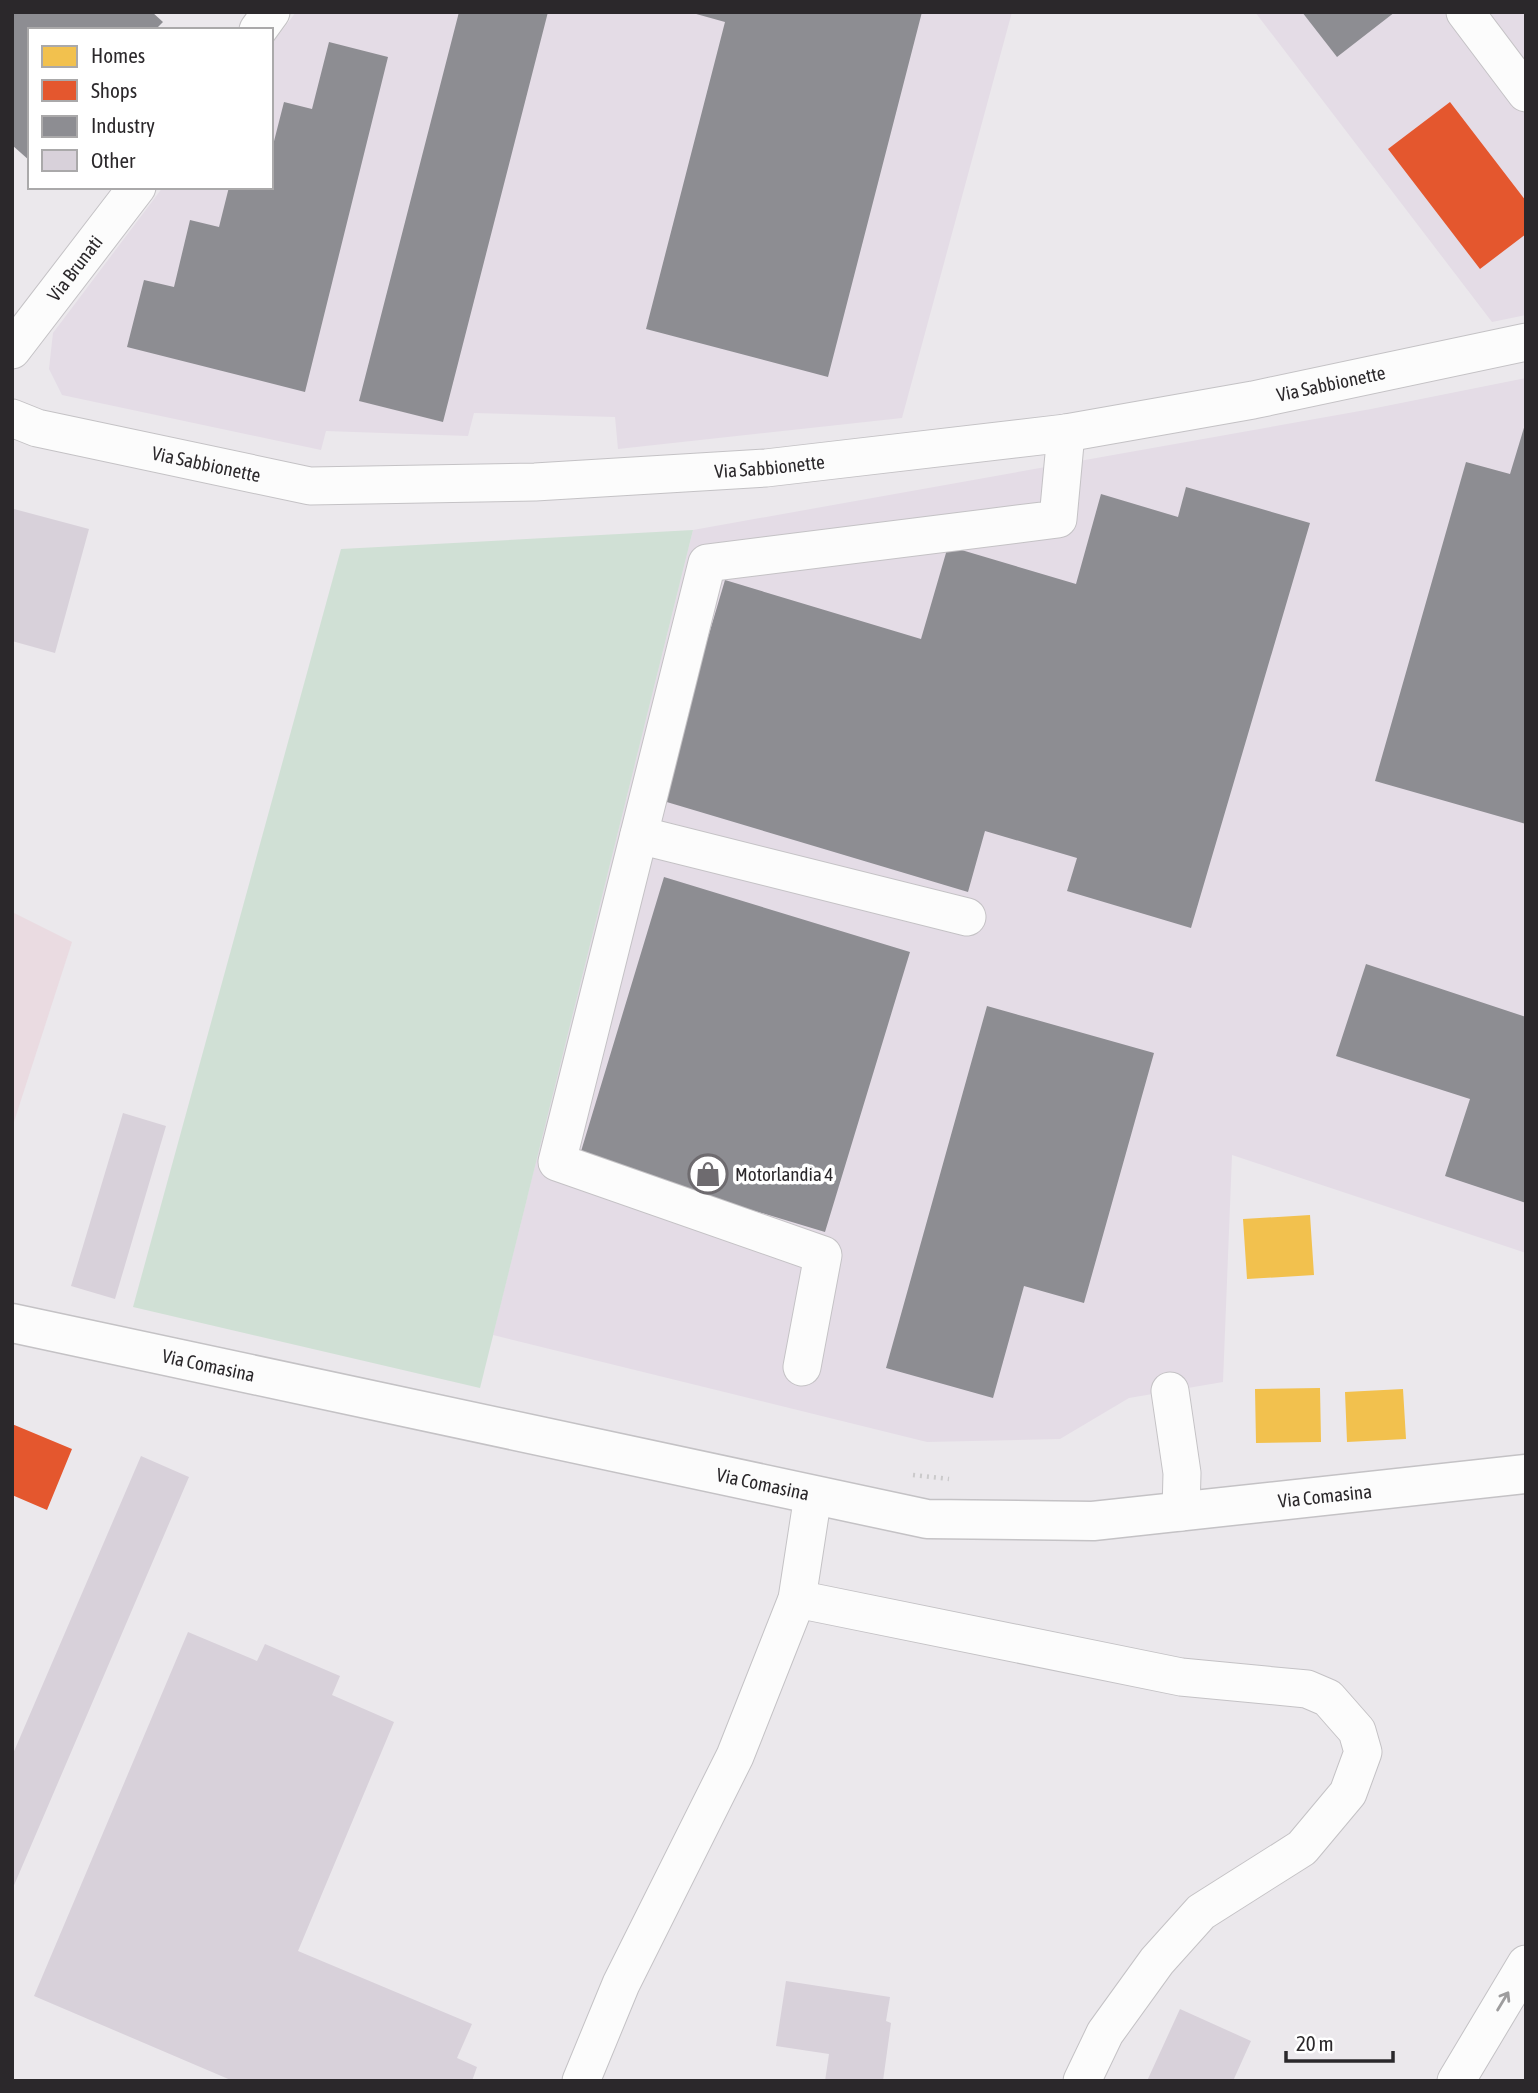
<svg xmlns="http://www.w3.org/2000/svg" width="1538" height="2093" font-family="'Asap Condensed',sans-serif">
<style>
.commercial{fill:#eadbe1}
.built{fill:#e4dce6}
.green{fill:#d0e0d5}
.homes{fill:#f2c14e}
.shops{fill:#e4572e}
.industry{fill:#8d8d92}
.building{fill:#d8d1da}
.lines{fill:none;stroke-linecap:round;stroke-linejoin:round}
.minor-casing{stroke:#c4c2c5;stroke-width:39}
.major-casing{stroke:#c4c2c5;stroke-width:41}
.path{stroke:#cbcacb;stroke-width:4.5;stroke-dasharray:2 5;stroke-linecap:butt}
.minor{stroke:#fcfcfc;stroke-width:37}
.major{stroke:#fcfcfc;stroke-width:38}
.oneway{stroke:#9e9d9e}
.labels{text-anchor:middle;stroke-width:7;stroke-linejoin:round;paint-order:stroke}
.street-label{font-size:19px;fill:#2b282b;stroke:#fff}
.poi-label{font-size:19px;fill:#2b282b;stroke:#fff;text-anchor:start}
</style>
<rect width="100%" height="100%" fill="#ebe8ec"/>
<path class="commercial" d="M12,912l60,30 -60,186z"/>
<path class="built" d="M296,12h716l-110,406 -284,31 -3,-32 -141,-4 -6,23 -142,-5 -5,19 -259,-55 -13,-26 4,-36 110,-146h108v-142z
M1255,12h271v303l-34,7z
M1526,378v875l-294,-98 -9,227 -94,16 -69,41 -133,3 -434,-107 200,-805 678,-121z"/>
<path class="green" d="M693,530l-213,858 -347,-81 208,-758z"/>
<path class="homes" d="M1310,1215l4,60 -67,4 -4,-60z
M1320,1388l1,54 -65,1 -1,-54z
M1403,1389l3,50 -59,3 -2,-50z"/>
<path class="shops" d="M1450,102l76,99v33l-46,35 -92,-120z
M12,1424l60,25 -25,61 -35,-15z"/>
<path class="industry" d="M12,12h140l11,10 -8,8h-125v131l-18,-16z
M459,12h89l-105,410 -84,-21z
M689,12h233l-94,365 -182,-48 79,-307z
M1302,12h93l-58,45z
M329,42l59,15 -83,335 -178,-45 17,-67 30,7 16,-67 29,7 10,-40h42v-34l13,-51 28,7z
M1526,421v403l-151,-43 91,-319 44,12z
M1186,487l124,36 -119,405 -124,-37 10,-33 -92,-27 -17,61 -308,-92 65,-220 196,59 27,-93 128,38 25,-90 77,23z
M664,877l246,75 -85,280 -246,-74z
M1366,964l160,53v186l-81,-27 25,-77 -134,-43z
M987,1006l167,47 -70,250 -60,-17 -31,112 -107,-30z"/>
<path class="building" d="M14,509l75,20 -34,124 -43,-12z
M123,1113l43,13 -51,173 -44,-13z
M141,1456l48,21 -177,413v-134z
M188,1632l69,29 8,-17 75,32 -8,19 62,27 -96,229 174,73 -15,34 20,9 -5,14h-239l-199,-85z
M786,1981l104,16 -4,24 5,2 -8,58h-58l4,-27 -53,-8z
M1180,2009l71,32 -18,40h-86z"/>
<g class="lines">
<g class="minor-casing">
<g id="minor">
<path d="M1465,12l61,81"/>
<path d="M258,30l13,-18"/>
<path id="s1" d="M12,350l125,-163"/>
<path id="s2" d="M12,418l25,10 273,58 225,-4 231,-14 300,-35 187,-33 273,-58"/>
<path d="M639,835l328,82"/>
<path d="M802,1367l21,-112 -266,-93 150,-599 351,-44 8,-86"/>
<path d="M1170,1391l12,82 -1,39"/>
<path d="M797,1599l384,78 126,12 21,9 29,33 6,21 -15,41 -46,55 -101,64 -44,49 -52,72 -23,48"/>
<path d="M581,2081l40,-97 114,-228 62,-157 16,-104"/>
<path d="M1456,2081l70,-117"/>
</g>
</g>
<g class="major-casing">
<g id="major">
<path id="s3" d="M12,1323l915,196 166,2 433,-47"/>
</g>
</g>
<path class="path" d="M913,1475l36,4"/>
<use href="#minor" class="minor"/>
<use href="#major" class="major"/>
</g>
<defs><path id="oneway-shaft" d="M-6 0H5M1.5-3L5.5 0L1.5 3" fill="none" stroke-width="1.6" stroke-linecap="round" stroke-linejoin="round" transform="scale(1.75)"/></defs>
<use class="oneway" href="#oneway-shaft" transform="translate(1503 2001) rotate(-59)"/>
<defs>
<g id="shop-ring" transform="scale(2.0125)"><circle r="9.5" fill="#fff" stroke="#6e6b6f" stroke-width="1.5"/><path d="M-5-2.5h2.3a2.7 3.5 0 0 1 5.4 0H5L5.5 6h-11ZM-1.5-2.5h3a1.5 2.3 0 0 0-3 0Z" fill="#6e6b6f"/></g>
</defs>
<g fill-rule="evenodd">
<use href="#shop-ring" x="708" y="1174"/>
</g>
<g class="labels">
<g class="street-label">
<text dy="7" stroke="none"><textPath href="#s1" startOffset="103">Via Brunati</textPath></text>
<text dy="7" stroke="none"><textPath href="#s2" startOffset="1334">Via Sabbionette</textPath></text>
<text dy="7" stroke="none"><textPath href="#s2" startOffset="200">Via Sabbionette</textPath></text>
<text dy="7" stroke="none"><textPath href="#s2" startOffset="766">Via Sabbionette</textPath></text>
<text dy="7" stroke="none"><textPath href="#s3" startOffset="201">Via Comasina</textPath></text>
<text dy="7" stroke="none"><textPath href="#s3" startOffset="768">Via Comasina</textPath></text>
<text dy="7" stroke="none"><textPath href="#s3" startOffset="1335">Via Comasina</textPath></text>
</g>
<g class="poi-label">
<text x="735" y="1181">Motorlandia 4</text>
</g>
</g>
<rect width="1538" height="2093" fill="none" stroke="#2b282b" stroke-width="28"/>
<rect x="28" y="28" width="245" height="161" fill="#ffffff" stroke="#aaa9aa" stroke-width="2"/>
<rect x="42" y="46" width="35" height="21" fill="#f2c14e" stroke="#aaa9aa" stroke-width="2"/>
<text x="91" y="63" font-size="21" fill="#2b282b">Homes</text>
<rect x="42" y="80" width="35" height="21" fill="#e4572e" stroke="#aaa9aa" stroke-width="2"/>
<text x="91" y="98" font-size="21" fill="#2b282b">Shops</text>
<rect x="42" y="116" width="35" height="21" fill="#8d8d92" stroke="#aaa9aa" stroke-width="2"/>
<text x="91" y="133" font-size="21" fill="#2b282b">Industry</text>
<rect x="42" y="150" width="35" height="21" fill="#d8d1da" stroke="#aaa9aa" stroke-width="2"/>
<text x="91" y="168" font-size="21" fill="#2b282b">Other</text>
<path d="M1286 2051v10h107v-10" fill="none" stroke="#2b282b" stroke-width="3.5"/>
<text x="1296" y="2051" font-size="21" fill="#2b282b" stroke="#ffffff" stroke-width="5" paint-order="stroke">20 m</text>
</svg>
